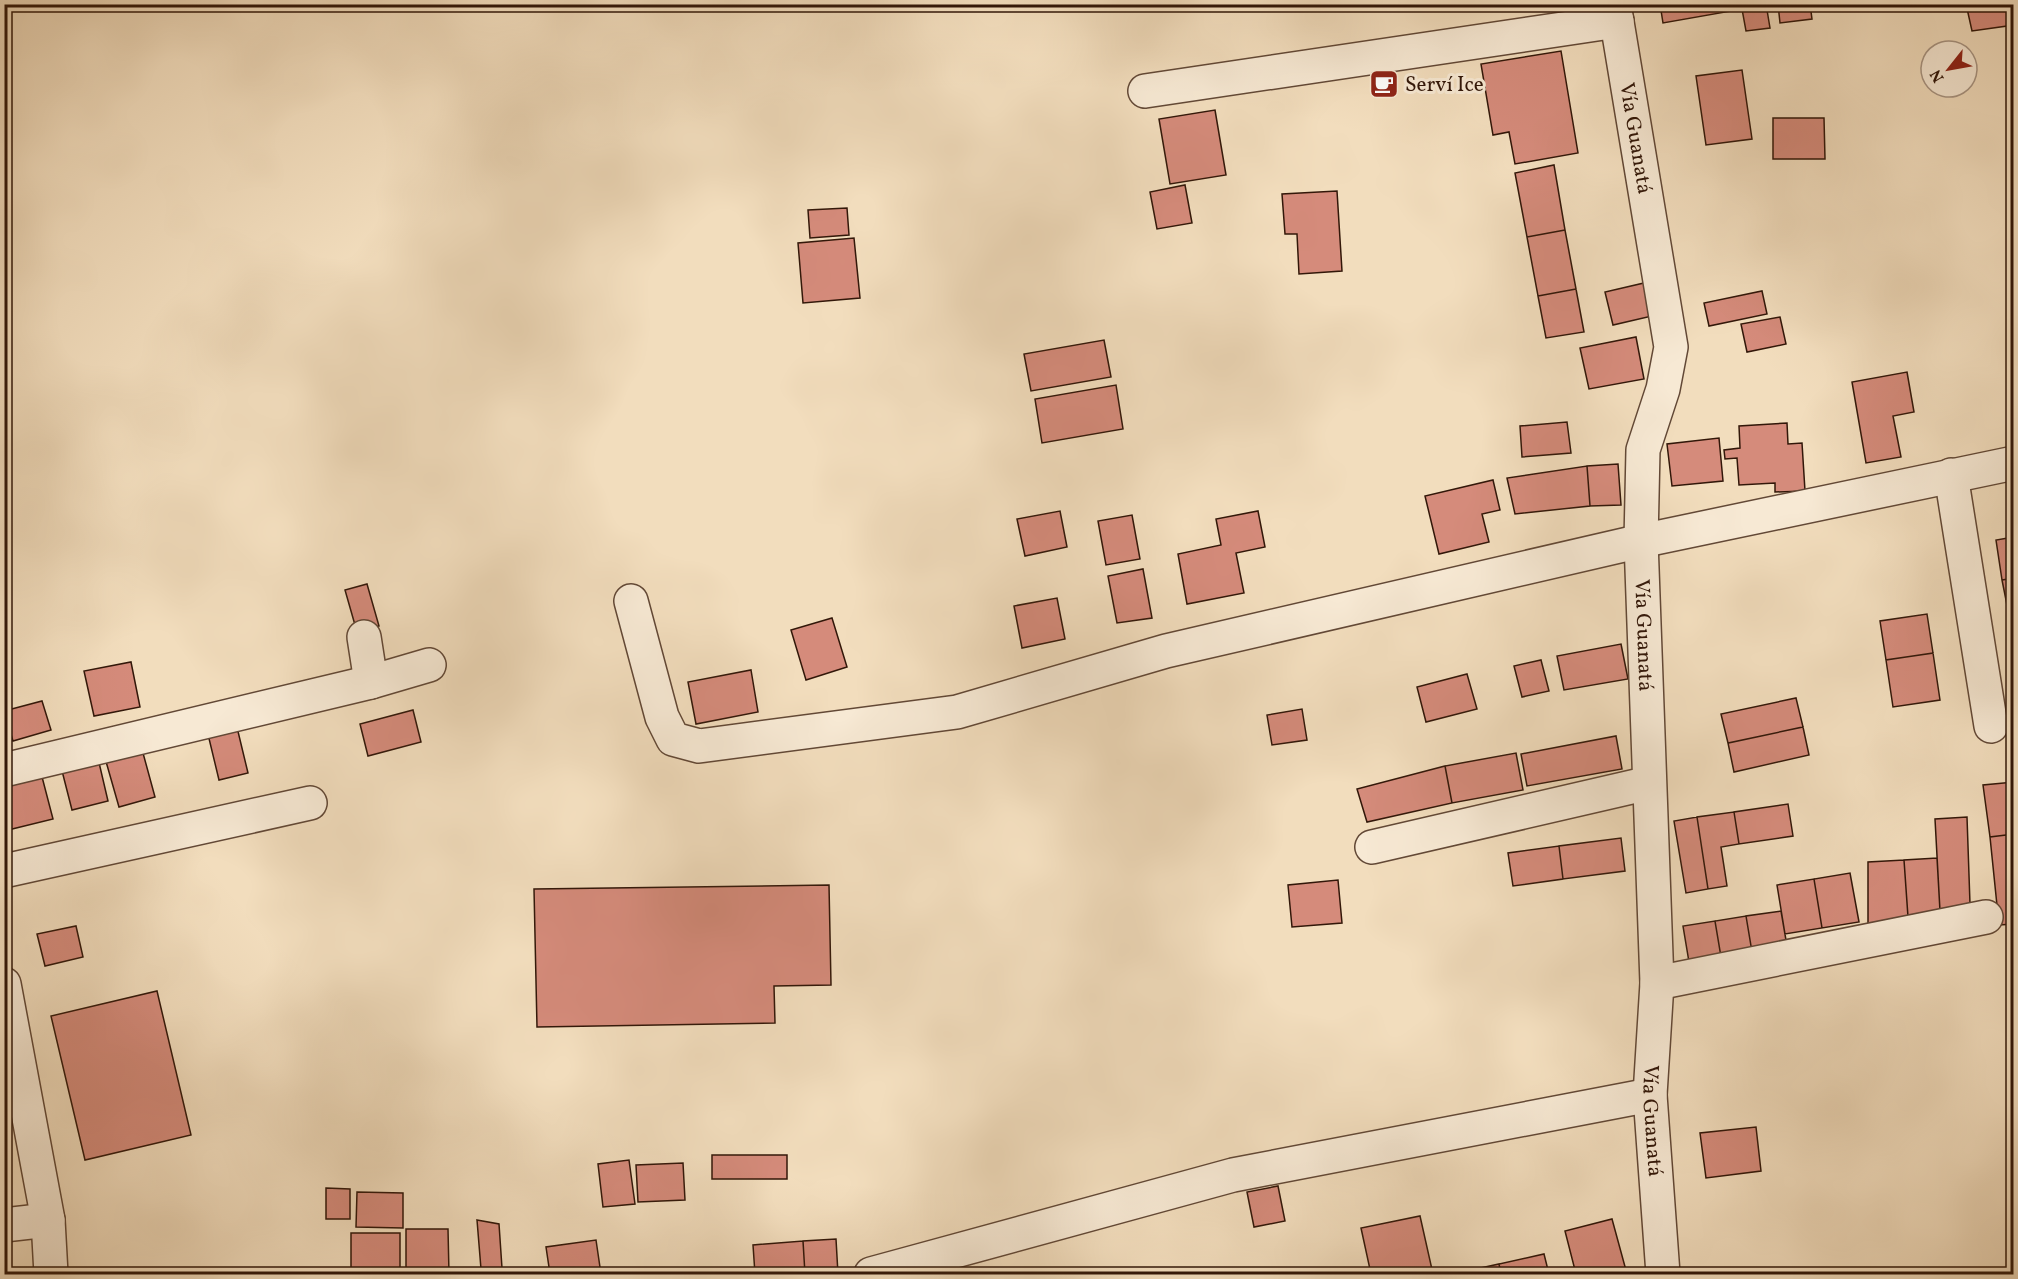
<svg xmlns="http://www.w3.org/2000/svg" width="2018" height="1279" font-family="Vollkorn,serif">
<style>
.building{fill:#d58b7b;stroke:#321709;stroke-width:1.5}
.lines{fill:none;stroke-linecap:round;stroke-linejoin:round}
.minor-casing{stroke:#624836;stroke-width:36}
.minor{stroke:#f7e9d4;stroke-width:33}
.labels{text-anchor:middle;stroke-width:6;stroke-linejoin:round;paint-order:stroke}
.poi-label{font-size:21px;fill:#321709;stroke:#f7e9d4;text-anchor:start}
.street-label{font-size:21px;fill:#321709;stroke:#f7e9d4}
</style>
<rect width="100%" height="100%" fill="#f2ddbd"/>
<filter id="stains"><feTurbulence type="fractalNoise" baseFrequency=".00333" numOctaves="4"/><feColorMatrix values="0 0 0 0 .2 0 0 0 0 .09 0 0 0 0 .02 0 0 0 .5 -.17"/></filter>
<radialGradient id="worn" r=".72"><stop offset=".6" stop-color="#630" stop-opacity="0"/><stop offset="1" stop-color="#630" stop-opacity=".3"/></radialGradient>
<path class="building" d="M1660,4h106l4,24 -24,3 -4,-22 -79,14z
M1778,4h32l2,15 -32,4z
M1966,4h43l5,21 -42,6z
M1561,51l17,102 -63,11 -6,-32 -16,3 -12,-71z
M1742,70l10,69 -46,6 -10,-69z
M1215,110l11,65 -56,9 -11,-65z
M1773,118h51l1,41h-52z
M1554,165l11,65 -38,7 -12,-64z
M1185,185l7,38 -35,6 -7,-37z
M1337,191l5,80 -43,3 -2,-40h-12l-3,-40z
M847,208l2,27 -39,3 -2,-28z
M1565,230l11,59 -38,7 -11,-59z
M854,238l6,60 -57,5 -5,-60z
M1644,283l8,33 -39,9 -8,-33z
M1576,289l8,43 -38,6 -8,-42z
M1762,291l5,23 -58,12 -5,-23z
M1780,317l6,27 -39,8 -6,-28z
M1636,337l8,42 -55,10 -9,-41z
M1104,340l7,37 -80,14 -7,-37z
M1907,372l7,40 -21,4 8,41 -35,6 -14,-81z
M1116,385l7,44 -81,14 -7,-44z
M1567,422l4,31 -49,4 -2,-31z
M1787,423l1,21 14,-1 3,48 -30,1v-9l-36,2 -2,-27 -12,1 -1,-9 16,-2 -1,-22z
M1719,438l4,43 -51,5 -5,-42z
M1618,464l3,41 -31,1 -3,-40z
M1587,466l3,40 -75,8 -8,-36z
M1493,480l7,30 -18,4 7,28 -50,12 -14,-58z
M1060,511l7,36 -42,9 -8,-37z
M1258,511l7,36 -29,6 8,40 -57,11 -9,-50 43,-9 -5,-26z
M1132,515l8,44 -34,6 -8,-44z
M2014,537v41l-12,2 -6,-40z
M1143,569l9,49 -35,5 -9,-47z
M2014,578v36l-5,1 -7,-35z
M367,584l12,42 -22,6 -12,-42z
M1057,598l8,41 -43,9 -8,-42z
M1927,614l6,39 -47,7 -6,-39z
M2014,614v30l-5,-29z
M832,618l15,49 -41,13 -15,-50z
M1621,644l7,35 -64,11 -7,-34z
M1933,653l7,47 -47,7 -7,-47z
M1541,660l8,31 -27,6 -8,-31z
M131,662l9,45 -46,9 -10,-45z
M751,670l7,42 -62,12 -8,-42z
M1467,674l10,35 -51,13 -9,-35z
M1796,698l7,29 -75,16 -7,-29z
M42,701l9,29 -38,11 -9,-30z
M1302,709l5,31 -35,5 -5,-30z
M413,710l8,32 -53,14 -8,-32z
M235,719l13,54 -29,7 -13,-54z
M1803,727l6,28 -75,17 -6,-29z
M1616,736l6,33 -95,17 -6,-32z
M140,742l15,55 -36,10 -16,-56z
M1516,753l7,37 -71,13 -7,-37z
M97,754l11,47 -36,9 -12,-47z
M1445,766l7,37 -85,19 -10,-33z
M41,773l12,46 -49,12v-48z
M2014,782v52l-24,3 -7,-52z
M1788,804l5,32 -54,8 -5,-32z
M1734,812l5,32 -18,3 6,39 -19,3 -11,-72z
M1697,817l11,72 -22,4 -12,-72z
M1967,817l3,87 -30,7 -5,-92z
M2014,834v90l-15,1 -9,-88z
M1621,838l4,33 -62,8 -4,-33z
M1559,846l4,33 -50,7 -5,-33z
M1937,858l3,53 -32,6 -4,-57z
M1904,860l4,57 -40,7v-62z
M1850,873l9,49 -37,6 -8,-49z
M1814,879l8,49 -37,6 -8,-49z
M1338,880l4,43 -50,4 -4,-42z
M829,885l2,100 -57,1 1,37 -238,4 -3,-138z
M1781,911l6,35 -35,6 -6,-36z
M1746,916l6,36 -31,5 -6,-36z
M1715,921l6,36 -32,5 -6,-36z
M76,926l7,31 -38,9 -8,-32z
M157,991l34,144 -106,25 -34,-144z
M1756,1127l5,44 -55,7 -6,-45z
M712,1155h75v24h-75z
M629,1160l6,44 -32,3 -5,-43z
M683,1163l2,37 -47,2 -2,-37z
M1278,1186l7,35 -31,6 -7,-35z
M326,1188l24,1v30h-24z
M357,1192l46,1v35l-47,-1z
M1420,1216l13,58h-62l-10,-46z
M1612,1219l15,55h-51l-11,-43z
M477,1220l22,4 3,44 -21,1z
M406,1229h42l1,45h-43z
M351,1233h49v41h-49z
M836,1239l2,35h-33l-2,-33z
M596,1240l5,34h-51l-4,-27z
M803,1241l2,33h-50l-2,-29z
M1544,1254l5,20h-48l-2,-10z
M1499,1264l2,10h-39v-2z"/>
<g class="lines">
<g class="minor-casing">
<g id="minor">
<path id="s1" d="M1614,4l57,343 -8,42 -20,61 -2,91 16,442 -7,112 13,179"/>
<path d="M1145,91l472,-70"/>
<path d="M1951,475l40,251"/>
<path d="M631,601l31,116 11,22 26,7 258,-34 209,-61 475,-110 373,-78"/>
<path d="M364,637l7,45"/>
<path d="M4,770l367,-88 58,-17"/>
<path d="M1372,847l277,-64"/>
<path d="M4,871l306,-68"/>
<path d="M1657,983l329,-66"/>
<path d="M4,984l44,236 3,54"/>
<path d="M4,1225l44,-5"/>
<path d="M871,1274l362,-99 417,-80"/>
</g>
</g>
<use href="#minor" class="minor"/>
</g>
<defs>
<g id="cafe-square" transform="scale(1.5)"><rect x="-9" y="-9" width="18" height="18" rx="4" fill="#8f2418" stroke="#f7e9d4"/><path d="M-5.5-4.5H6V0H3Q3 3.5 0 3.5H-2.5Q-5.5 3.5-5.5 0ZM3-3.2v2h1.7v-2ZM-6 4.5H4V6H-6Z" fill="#fff"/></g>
</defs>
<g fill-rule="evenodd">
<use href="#cafe-square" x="1384" y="84"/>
</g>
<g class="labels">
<g class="poi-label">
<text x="1405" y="91">Serví Ice</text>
</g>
<g class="street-label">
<text dy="7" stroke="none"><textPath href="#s1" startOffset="136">Vía Guanatá</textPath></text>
<text dy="7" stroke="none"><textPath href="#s1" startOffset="640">Vía Guanatá</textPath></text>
<text dy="7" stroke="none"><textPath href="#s1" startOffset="1126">Vía Guanatá</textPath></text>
</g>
</g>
<rect width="2018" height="1279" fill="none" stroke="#f2ddbd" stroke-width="24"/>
<rect x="6" y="6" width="2006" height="1267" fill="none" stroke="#321709" stroke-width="3"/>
<rect x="12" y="12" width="1994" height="1255" fill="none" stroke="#321709" stroke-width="1.5"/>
<g transform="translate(1949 69) rotate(239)"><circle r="28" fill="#f7e9d4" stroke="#a89583" stroke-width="1.5"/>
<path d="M0-4.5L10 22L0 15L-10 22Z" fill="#8f2418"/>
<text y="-9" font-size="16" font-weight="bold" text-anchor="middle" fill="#321709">N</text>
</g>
<rect width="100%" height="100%" filter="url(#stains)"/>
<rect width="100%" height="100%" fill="url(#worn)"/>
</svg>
